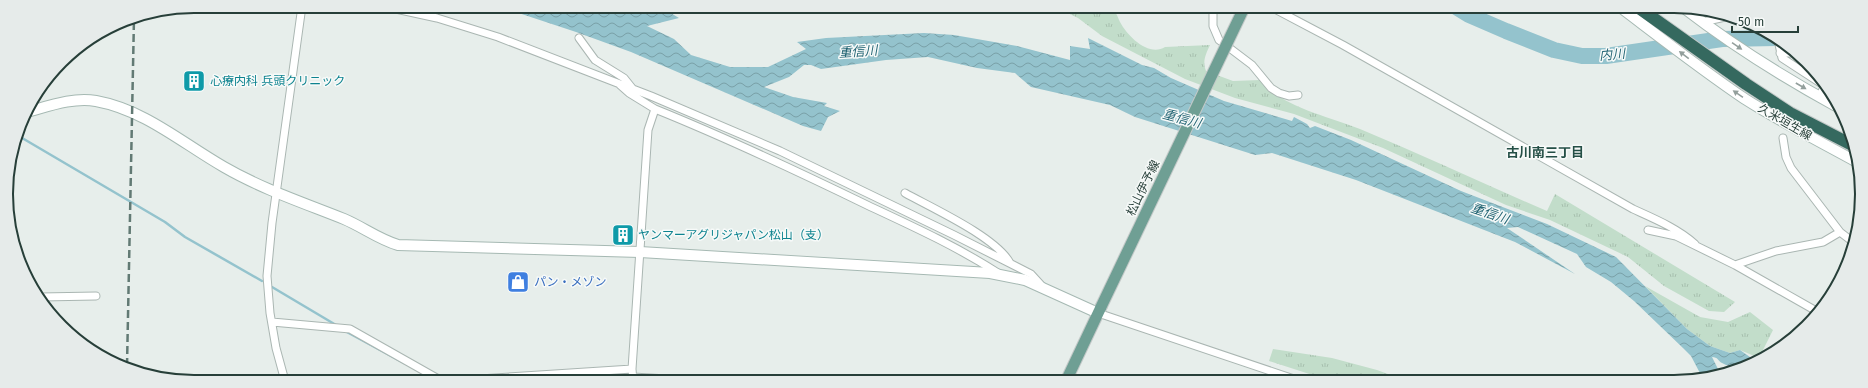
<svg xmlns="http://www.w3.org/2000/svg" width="1868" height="388" font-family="'Fira Sans','Noto Sans JP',sans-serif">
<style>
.grass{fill:url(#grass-tufts)}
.water{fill:url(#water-waves)}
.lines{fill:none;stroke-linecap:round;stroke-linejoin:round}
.stream{stroke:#94c3cd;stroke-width:2.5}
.river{stroke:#94c3cd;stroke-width:16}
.street-casing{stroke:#aab6b2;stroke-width:9}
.secondary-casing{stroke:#a6b9b3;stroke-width:12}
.primary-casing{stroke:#c3c9c8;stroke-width:13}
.highway-casing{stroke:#c3c9c8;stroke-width:14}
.street{stroke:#fff;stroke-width:7}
.secondary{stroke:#fff;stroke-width:10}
.primary{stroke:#6f9f94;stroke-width:11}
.highway{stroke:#35695f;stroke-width:12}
.rail{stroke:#627a74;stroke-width:2.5;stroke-dasharray:8 4;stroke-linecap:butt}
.primary-bridge-casing{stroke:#c3c9c8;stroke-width:13;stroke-linecap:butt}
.primary-bridge{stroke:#6f9f94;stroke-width:11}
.oneway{fill:#939f9c}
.labels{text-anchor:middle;stroke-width:3;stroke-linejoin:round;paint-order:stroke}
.culture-label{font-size:12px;fill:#0d838f;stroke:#f7faf9;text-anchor:start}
.street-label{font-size:12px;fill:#273f39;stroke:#f7faf9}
.shop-label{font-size:12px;fill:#366cbe;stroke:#f7faf9;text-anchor:start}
.water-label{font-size:13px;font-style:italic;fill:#266776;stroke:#f7faf9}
.neighbourhood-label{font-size:13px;font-weight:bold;fill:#244f46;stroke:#f7faf9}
.rim{fill:none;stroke:#273f39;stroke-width:2}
</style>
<defs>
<pattern id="grass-tufts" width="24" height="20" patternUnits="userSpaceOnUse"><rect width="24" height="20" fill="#c2ddca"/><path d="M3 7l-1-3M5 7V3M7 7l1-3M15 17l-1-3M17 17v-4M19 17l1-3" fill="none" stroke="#a7bfae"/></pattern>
<pattern id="water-waves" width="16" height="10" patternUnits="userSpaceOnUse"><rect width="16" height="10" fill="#94c3cd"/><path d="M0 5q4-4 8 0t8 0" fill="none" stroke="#79a0a7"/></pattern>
</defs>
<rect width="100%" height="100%" fill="#e7eeeb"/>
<path class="grass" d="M1056,7h54c7,5 7,9 10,15 8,15 29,35 45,25l45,-2c-4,9 -8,16 -4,26l27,10 27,-1c22,27 68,36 100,49 63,26 124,55 187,82l8,-17 180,108 -11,10 -15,-1 -45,-25 -36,-29 -78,-37 -44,-15 -123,-57 -89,-34 -59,-16 -50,-19 -83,-43 -24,-18z
M1645,286l55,31 28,5 22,-10 23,18 -14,28 -19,-8 -10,3 -20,-7 -23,-17z
M1273,349l59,9 45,12 30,11h-76l-62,-20z
M621,374l7,7h-145z"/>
<path class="water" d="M497,6h162l20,12 -32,8 27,13 17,16 39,12h38l38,-18 -9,-7 29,-4 98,-5 30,2 63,11 53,14v-14l20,3 -2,-11 54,27 12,3 17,10 53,23 68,20 2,-4 13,7 3,4 5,-2 36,14 110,51 86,33 69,33 71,72 23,17 20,7 10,-3 17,12c-12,4 -23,8 -35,1 -4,-2 -4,-6 -10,-6l8,16 -18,4 -11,-21 -8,-8 -49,-47 -23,-19 -25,-15 -9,-13 -59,-27 -11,1 68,46 -60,-32 -159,-62 -84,-27 -17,2 -120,-38 -25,-12 -79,-18 -16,-14 -38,-5 -49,-11 -42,3 -65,9 -10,-4h-7l-15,12 -25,10 29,10 34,6 -3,3 16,5 -12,6 -7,14 -18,-5 -172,-74 -55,-20z
M1468,376l14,5h-22z"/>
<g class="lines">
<path class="stream" d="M17,135l148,87 20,15 77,44
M272,287l64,38
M345,331l59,32"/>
<path class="river" d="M1456,7l13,8 37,16 48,19 28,6h24l116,-17 54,-1"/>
<g class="street-casing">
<path id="street" d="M382,6l55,12 61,19 153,59 129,55 174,84 77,39 11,12
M1213,7v19l6,14 33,25 19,23 8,5 10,3 9,-1
M1271,7l72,38 290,164c22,10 44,19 62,35
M1703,22l22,-5
M579,38l16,22 29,18 8,10
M1778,40l4,18 43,28 -6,11
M1780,53h13
M620,85l9,8 26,16 -7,21 -16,239 1,12
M655,109c72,29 142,62 212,96 45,21 89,41 131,68
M1783,138l3,19 5,11 49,64
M905,193c27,15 91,44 105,70
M1648,230l28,6 59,29 41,-14 47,-9 17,-10 13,10
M1735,265l83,47
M41,297l55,-1
M1098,313l202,68
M272,322l78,7 92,52
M633,377l68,4
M285,381l-9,-33 -6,-35 -3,-37 5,-53 30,-217
M449,381l183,-12"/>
</g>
<g class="secondary-casing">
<path id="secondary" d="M1620,7c41,31 82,63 125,92 36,23 74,42 112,63
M1684,8c48,37 99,69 152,98
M27,112c22,-6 46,-15 69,-11 49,9 86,42 128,66 38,22 80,36 120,52 19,8 34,20 54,26l242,7 350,21 35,7 73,33"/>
</g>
<g class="primary-casing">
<path id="primary" d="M1066,381l35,-74"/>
</g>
<g class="highway-casing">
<path id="highway" d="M1639,8l107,76 44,29 66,34"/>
</g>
<use href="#street" class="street"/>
<use href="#secondary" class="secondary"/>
<use href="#primary" class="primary"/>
<use href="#highway" class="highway"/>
<path class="rail" d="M127,366l7,-348"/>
<g class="primary-bridge-casing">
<path id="primary-bridge" d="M1101,307l142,-297"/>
</g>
<use href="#primary-bridge" class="primary-bridge"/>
</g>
<defs><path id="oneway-solid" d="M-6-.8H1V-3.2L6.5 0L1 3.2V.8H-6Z"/></defs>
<g class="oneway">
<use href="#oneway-solid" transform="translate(1737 46) rotate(34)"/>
<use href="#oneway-solid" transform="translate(1684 55) rotate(-143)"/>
<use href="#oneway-solid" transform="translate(1801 86) rotate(30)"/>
<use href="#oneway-solid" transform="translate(1738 94) rotate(-146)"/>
</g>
<defs>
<g id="building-square" transform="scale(1.15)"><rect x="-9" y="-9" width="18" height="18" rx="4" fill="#0f9aa8" stroke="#f7faf9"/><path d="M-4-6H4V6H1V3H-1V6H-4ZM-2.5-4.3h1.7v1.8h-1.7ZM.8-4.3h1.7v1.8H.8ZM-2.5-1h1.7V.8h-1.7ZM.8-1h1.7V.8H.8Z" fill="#fff"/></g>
<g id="shop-square" transform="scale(1.15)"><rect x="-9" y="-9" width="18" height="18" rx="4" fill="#3f7fe0" stroke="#f7faf9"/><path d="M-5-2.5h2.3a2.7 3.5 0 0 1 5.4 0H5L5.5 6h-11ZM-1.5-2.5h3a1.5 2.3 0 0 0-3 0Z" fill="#fff"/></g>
</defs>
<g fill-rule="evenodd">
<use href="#building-square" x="194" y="81"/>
<use href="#building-square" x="623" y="235"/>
<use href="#shop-square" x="518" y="282"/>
</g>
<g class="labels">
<g class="culture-label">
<text x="210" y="85">心療内科 兵頭クリニック</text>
<text x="638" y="239">ヤンマーアグリジャパン松山（支）</text>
</g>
<g class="street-label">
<text transform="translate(1785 122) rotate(30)" y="4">久米垣生線</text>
<text transform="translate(1143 188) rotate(-64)" y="4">松山伊予線</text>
</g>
<g class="shop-label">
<text x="534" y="286">パン・メゾン</text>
</g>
<g class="water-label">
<text transform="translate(858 51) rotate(-4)" y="5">重信川</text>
<text transform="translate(1612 54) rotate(-5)" y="5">内川</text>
<text transform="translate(1182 118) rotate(15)" y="5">重信川</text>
<text transform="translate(1490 213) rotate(19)" y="5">重信川</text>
</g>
<g class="neighbourhood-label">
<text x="1545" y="157">古川南三丁目</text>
</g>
</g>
<path d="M0 0H1868V388H0ZM194 13H1674A181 181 0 0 1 1855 194V194A181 181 0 0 1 1674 375H194A181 181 0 0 1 13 194V194A181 181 0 0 1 194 13Z" fill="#e6ebea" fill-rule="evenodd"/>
<path class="rim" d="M194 13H1674A181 181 0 0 1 1855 194V194A181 181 0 0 1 1674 375H194A181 181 0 0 1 13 194V194A181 181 0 0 1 194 13Z"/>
<path d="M1732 26v6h66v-6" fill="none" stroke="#273f39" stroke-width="2"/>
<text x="1738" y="26" font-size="12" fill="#273f39" stroke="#f7faf9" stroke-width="3" paint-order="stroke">50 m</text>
</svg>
